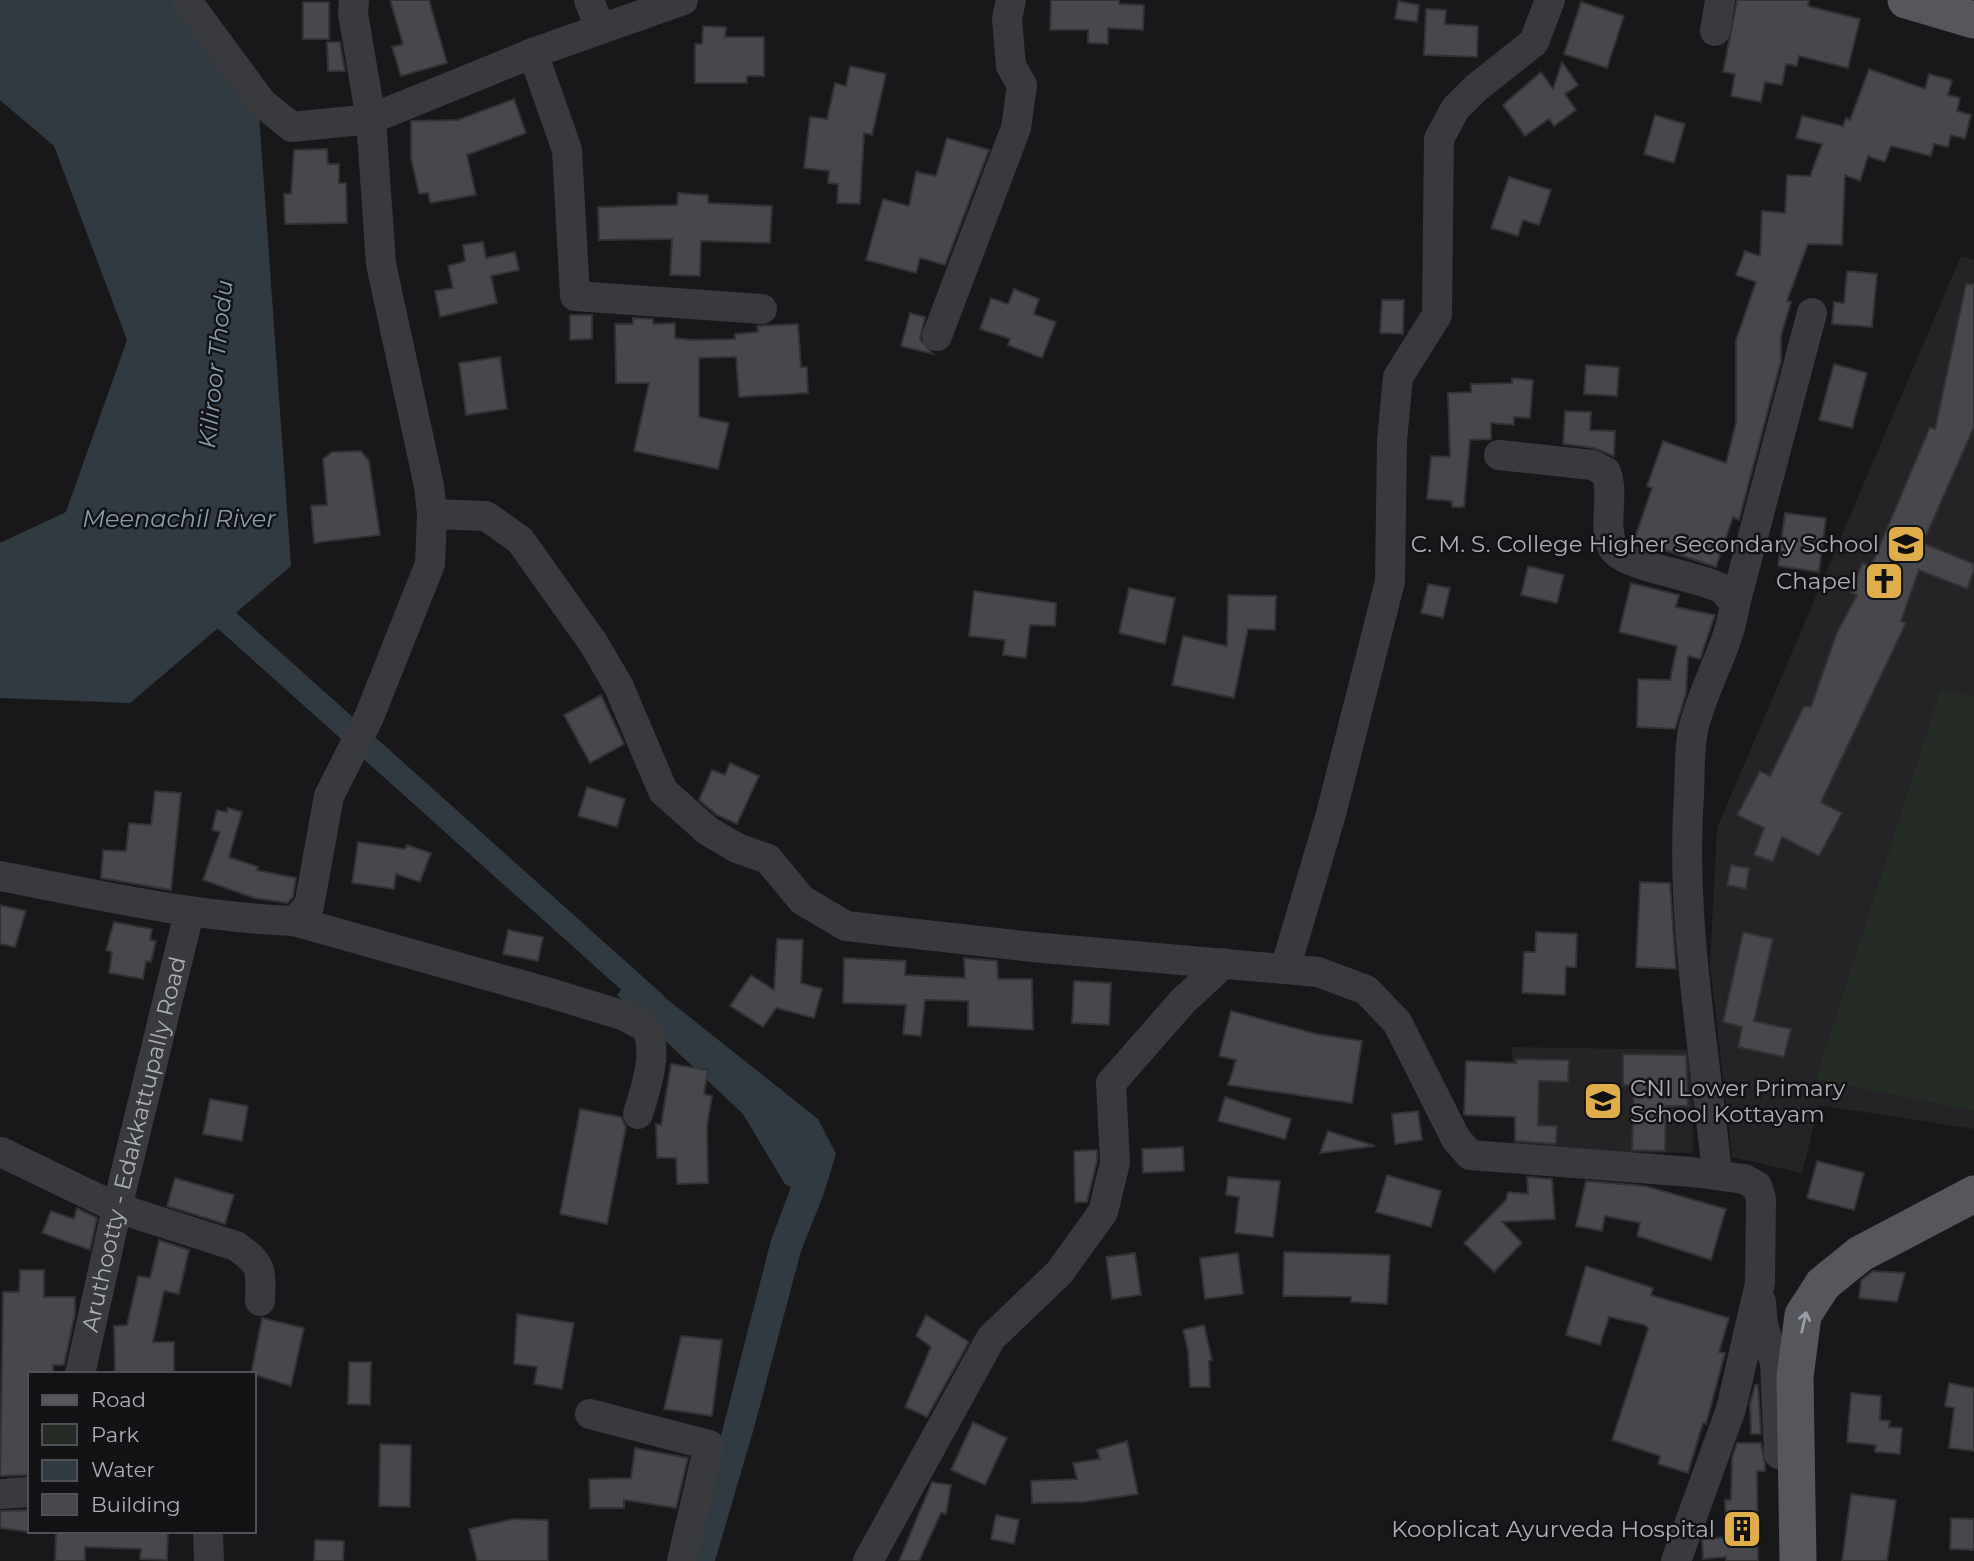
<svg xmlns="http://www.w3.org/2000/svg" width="1974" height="1561" font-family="Montserrat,sans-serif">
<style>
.built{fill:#242426}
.green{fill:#242c25}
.water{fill:#323a41}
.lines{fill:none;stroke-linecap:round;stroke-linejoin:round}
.canal{stroke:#323a41;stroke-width:24}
.building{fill:#47484c;stroke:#323235;stroke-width:2}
.minor{stroke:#393a3e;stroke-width:30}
.major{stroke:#56575d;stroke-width:37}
.oneway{stroke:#9b9da6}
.labels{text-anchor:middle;stroke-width:5;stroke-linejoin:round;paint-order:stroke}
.poi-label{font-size:23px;fill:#acafb8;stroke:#131315;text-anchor:end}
.street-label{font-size:23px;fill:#acafb8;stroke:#131315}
.water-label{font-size:24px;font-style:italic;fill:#869caf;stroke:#131315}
</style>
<rect width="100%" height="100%" fill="#18181a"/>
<path class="built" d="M1961,256l13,4v869l-155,-24 -17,68 -70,-16 -22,-192 7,-137z
M1512,1047l181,3v103l-179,-2z"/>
<path class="green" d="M1941,689l33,8v414l-158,-32z"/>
<path class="water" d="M0,0h189l70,114 32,452 -161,137 -130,-5v-155l66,-31 61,-172 -73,-194 -54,-46z
M634,973l184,146 18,35 -13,42 -22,55 -47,177 -39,133h-26l82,-321 20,-53 -6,-3 -42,-70 -126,-119z"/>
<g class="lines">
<path class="canal" d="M204,600l450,403"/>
</g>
<path class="building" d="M390,0h39l18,63 -46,13 -9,-29 11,-3z
M1051,0h68v4l25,1 -1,25 -35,-2v16l-20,-1v-13h-38z
M1737,0h72l-1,6 52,13 -12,49 -49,-12 -2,10 -11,-2 -4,21 -17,-3 -4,20 -30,-6 4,-22 -12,-2z
M1398,1l21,4 -2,17 -22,-3z
M303,2h26v37h-26z
M1581,2l43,14 -17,52 -43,-14z
M1426,9l20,1 -1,14 33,2 -1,31 -53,-2z
M703,26l23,1 -1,10h39v39h-17v7h-52v-39h7z
M327,42h13l5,29h-17z
M1562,62l16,23 -13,9 11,16 -22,16 -5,-7 -24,17 -22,-31 38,-33 12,17z
M850,66l36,8 -14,61 -8,-2 -4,71 -23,-1 1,-19 -10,-1 1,-12 -25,-3 6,-51 17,2 8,-36 11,3z
M1869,69l56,20 4,-15 23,6 -4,15 12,3 -3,13 14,4 -6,24 -14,-4 -3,12 -14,-3 -3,12 -40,-10 -6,16 -17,-6 -8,25 -15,-6 -3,70 -34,-1 -21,57 4,1 -10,34v25l-42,159 -6,-3 -17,50 -82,-27 18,-52 -5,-2 16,-45 63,22 10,-40v-83l20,-58 -20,-7 9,-24 15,5 2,-45 23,2 2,-38 23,1 12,-32 -26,-6 6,-22 41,10 3,-8 4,2z
M514,99l12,34 -59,22 9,40 -46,8 -2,-10 -9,1 -8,-36v-37l47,-1z
M1655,115l30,9 -11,39 -30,-9z
M947,138l42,12 -44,115 -25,-7 -4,15 -50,-13 17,-61 26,7 7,-34 20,4z
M327,149l1,15h11v19h7l1,40 -62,1 -1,-30h7l3,-44z
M1509,177l42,13 -12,35 -16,-5 -5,16 -27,-8z
M678,193l30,2v8l64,3 -2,37 -69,-2 -1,35 -30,-1 2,-36 -73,1 -1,-33 79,-2z
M483,242l3,16 29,-6 4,18 -28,6 6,27 -57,14 -5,-26 18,-3 -5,-22 17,-5 -2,-16z
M1847,271l30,3 -5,53 -40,-3 2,-22 10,1z
M1966,284h8v143l-51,116 51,21v7l-7,18 -48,-19 -18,51 5,2 -85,179 21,11 -23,43 -37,-19 -9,25 -19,-7 10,-27 -27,-13 23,-44 10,5 34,-70 7,1 26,-75 20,-37 -6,-2 11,-30 9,3 59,-139 5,2z
M1014,289l25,10 -5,15 22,8 -14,36 -34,-13 2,-6 -30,-10 11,-31 17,6z
M1382,300h22l-1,34 -23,-1z
M910,313l15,4 -5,22 13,15 -32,-8z
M570,315h22v24l-22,1z
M633,318l20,1v5l22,-1v15l17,2 43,-1v-5l23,-2 -1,-6 41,-2 3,43h6l1,26 -69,4 -3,-40 -37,1v59l30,6 -11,46 -84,-18 15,-68h-33l-1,-59h18z
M500,357l7,52 -41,6 -7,-52z
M1834,364l33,9 -15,55 -33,-8z
M1586,365l33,2 -2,29 -33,-2z
M1512,378l21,2 -3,38 -16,-1v8l-23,-2v16l-21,1 -6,67h-12v-6l-25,-2 4,-43 19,1 -2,-64 23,-1v-8l41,-1z
M1565,411l26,1 -1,18 25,1 -1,25 -20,-8 -31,-4z
M361,451l8,10 11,74 -66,8 -3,-37 16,-1 -4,-46 9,-7z
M1785,513l41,5 -7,54 -41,-6z
M1528,566l36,9 -7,28 -36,-8z
M1631,583l48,12 -3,12 39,8 -15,44 -12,-3 -2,37 -11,36 -38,-2 1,-48 32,1 7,-34 -58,-14z
M1428,584l22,4 -7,30 -22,-5z
M1129,588l46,10 -10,46 -46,-11z
M974,591l82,12 -1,23 -25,-1 -4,33 -23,-3 2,-15 -36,-4z
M1228,595l48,1 -1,34 -27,-1 -14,69 -62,-13 11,-49 44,10z
M601,695l23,49 -34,19 -26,-48z
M730,763l29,13 -22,48 -20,-9 -18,-15 13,-30 13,5z
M587,787l38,12 -8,28 -39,-11z
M155,791l26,2 -10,97 -70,-12 2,-28 23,1 3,-28 22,2z
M228,808l14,4 -13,45 29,10 -1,3 39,8 -3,19 -6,6 -33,-5 -51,-18 17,-48 -8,-2 5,-20 10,2z
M358,842l47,7 2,-4 24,8 -11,29 -24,-8 -2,15 -42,-6z
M1731,865l18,3 -3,21 -19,-4z
M1640,882l30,1 6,86 -40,-2z
M0,905l26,6 -11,36 -15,-3z
M114,922l38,7 -2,11 6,1 -5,21 -5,-1 -3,18 -34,-6 3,-21 -6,-2z
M508,930l35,7 -5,24 -35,-7z
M1536,932l41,2 -1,33h-10l-1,28 -43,-2 2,-41h11z
M1743,932l30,7 -19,82 37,8 -7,28 -46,-10 4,-20 -19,-5z
M777,939l26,1 -2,43 21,6 -8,29 -38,-10 -13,19 -33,-21 21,-31 23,15z
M844,958l62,3 -1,14 60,3 -1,-20 33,3 1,18h34l1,51 -65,-4v-25l-43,-1 -4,36 -18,-2 3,-29 -63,-2z
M1074,981l37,2 -2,42 -37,-2z
M1231,1011l86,23 45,7 -10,62 -124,-18 8,-25 -17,-4z
M1623,1054l63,1 2,51h-22l-1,45 -33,-1 2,-65h-11z
M1516,1059l53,1 -1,22 -29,-1 -1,44 19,1 -1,18 -41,-3v-24l-51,-2 2,-54 50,2z
M671,1064l37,6 -4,24 8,2 -5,30 1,57 -31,1 -1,-26h-19l-1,-34 5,1z
M1225,1097l66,22 -6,20 -67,-18z
M210,1099l38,7 -6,35 -39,-7z
M580,1109l41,8 5,10 -19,97 -47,-10z
M1418,1111l4,29 -27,4 -3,-30z
M1328,1131l47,15 -55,7z
M1183,1147l1,24 -41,2 -1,-24z
M1097,1150v11l-10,41h-12l-1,-51z
M1817,1161l47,12 -10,37 -47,-12z
M1387,1175l54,16 -10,36 -55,-15z
M1228,1177l52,4 -7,56 -38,-4 4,-36 -13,-2z
M1527,1177l25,2 3,40 -53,3 20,21 -28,29 -30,-29 42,-43 2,-8 20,2z
M175,1178l59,17 -9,29 -58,-18z
M1586,1181l59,5 81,23 -15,51 -74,-24 3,-13 -35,-7 -3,15 -26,-5z
M77,1208l20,10 -7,32 -48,-17 9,-22 23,8z
M159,1240l30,10 -10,44 -15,-3 -11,51h21v32h-59l-1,-48 13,-1 11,-49 12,2z
M1284,1252l106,3 -3,49 -36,-2v-5l-68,-1z
M1135,1253l6,42 -29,4 -6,-42z
M1238,1253l5,41 -38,5 -5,-41z
M1586,1266l67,22 -2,7 78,23 -10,34 6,1 -19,71 -3,-1 -15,50 -30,-9 2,-8 -48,-16 36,-111 -3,-4 -36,-8 -9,28 -34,-10z
M20,1270h24v27h31v17l-11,51h-11v9h-23v101l-30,1 3,-184h16z
M1873,1271l32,2 -8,29 -38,-4 2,-18z
M517,1314l57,9 -12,66 -28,-5 3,-17 -23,-3z
M926,1315l43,27 -42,75 -22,-10 26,-60 -15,-11z
M262,1318l42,10 -13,58 -40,-12z
M1204,1325l8,35 -3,1 1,26h-20l-2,-36 -5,-21z
M681,1336l41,4 -10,76 -48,-7z
M349,1362h22l-1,43 -22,-1z
M1949,1383l25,5v63l-25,-3 5,-40 -9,-2z
M1755,1385h3l3,49h-10l-1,-30z
M1851,1393l30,3 -1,24 10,1 -1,6 13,1 -2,26 -25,-2 1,-7 -29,-3z
M973,1422l34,16 -22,47 -34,-15z
M1127,1441l11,53 -54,8 -52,1 -1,-22 46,-2 -4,-16 27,-4 -3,-9z
M1737,1443h24l4,21v7h-8l1,90h-32v-4l-23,2 -1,-20 24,-2 -1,-37h6l1,-42z
M380,1444l31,1 -1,62 -31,-1z
M635,1448l53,10 -12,50 -52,-8v8h-34l-1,-29 42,-1z
M932,1482l19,3 -5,29 -5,-1 -22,48h-20z
M1851,1494l45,6 -9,61h-45z
M30,1510v22l-30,-4v-17z
M996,1515l23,5 -5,24 -23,-5z
M1951,1518l23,1v31l-24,-1z
M513,1519l35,1v41h-71l-8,-32z
M56,1531h112l-1,29 -27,-1 1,-10 -56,-2v14h-30z
M315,1540l29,1 -1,20h-29z"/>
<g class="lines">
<g class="minor">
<path d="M186,0l76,103 30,24 79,-8 162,-66 150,-53"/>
<path d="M589,0l11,28"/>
<path d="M1715,31l5,-31"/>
<path d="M533,53l34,97 8,146 187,13"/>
<path d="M937,336l79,-208 6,-43 -11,-19 -4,-47 4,-19"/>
<path d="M1499,455l93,10 14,7c9,24 -4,52 7,76 9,18 85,28 107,40 6,3 10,10 15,16 -6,44 -32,82 -42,126 -4,20 -3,43 -4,64 -9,128 16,254 28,381"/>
<path d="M432,514l54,2 34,24 74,104 25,43 44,104 45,40 29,17 31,11 34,41 44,26 186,21 286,25 48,18 31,32 59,117 14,16 222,17 52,7 13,7 4,13 -1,84 -29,126 -55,152"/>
<path d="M1735,604l77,-291"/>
<path d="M0,876c98,19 194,41 294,45l15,-15 20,-110 40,-79 61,-153 2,-50 -3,-28 -48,-222 -10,-145 -18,-105 1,-14"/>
<path d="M294,921l256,72 75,23 22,12c11,28 -1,58 -9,86"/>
<path d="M1285,969l46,-155 59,-233 2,-141 6,-63 39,-62 2,-176 16,-30 21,-21 58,-46 16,-42"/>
<path d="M1,1152l116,56 119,38c27,19 25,24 24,55"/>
<path d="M1761,1302l2,23 12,38 4,91"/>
<path id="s1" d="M80,1374l37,-166 72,-295"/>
<path d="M590,1414l119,31 -27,116"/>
<path d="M0,1494l30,-2"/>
<path d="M208,1531l1,30"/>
<path d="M868,1561l123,-223 68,-65 44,-61 12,-49 -4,-80 72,-82 41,-38"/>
</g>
<path class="major" d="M1906,0l68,20
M1798,1561l-3,-184 8,-62 20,-31 37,-30 114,-60"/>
</g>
<defs><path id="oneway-shaft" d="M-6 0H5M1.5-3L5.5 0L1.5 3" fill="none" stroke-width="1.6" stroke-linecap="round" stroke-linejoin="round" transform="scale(1.75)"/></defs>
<use class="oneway" href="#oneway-shaft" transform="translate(1804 1322) rotate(-77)"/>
<defs>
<g id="school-square" transform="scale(2.0125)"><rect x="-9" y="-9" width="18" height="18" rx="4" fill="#dfae4b" stroke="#131315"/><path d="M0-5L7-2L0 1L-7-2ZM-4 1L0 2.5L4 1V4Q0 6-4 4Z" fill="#111"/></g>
<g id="church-square" transform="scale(2.0125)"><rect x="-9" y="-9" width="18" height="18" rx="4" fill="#dfae4b" stroke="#131315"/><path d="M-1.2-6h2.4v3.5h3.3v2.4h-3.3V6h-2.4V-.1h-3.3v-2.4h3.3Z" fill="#111"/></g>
<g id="building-square" transform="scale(2.0125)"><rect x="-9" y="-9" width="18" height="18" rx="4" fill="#dfae4b" stroke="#131315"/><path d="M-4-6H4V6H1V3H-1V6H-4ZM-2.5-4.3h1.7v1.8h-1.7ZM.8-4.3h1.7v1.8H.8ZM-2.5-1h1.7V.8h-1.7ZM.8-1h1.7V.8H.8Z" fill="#111"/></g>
</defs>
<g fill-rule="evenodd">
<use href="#school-square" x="1906" y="544"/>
<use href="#church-square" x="1884" y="581"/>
<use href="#school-square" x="1603" y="1101"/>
<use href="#building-square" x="1742" y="1529"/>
</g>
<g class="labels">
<g class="poi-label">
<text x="1879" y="552">C. M. S. College Higher Secondary School</text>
<text x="1857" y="589">Chapel</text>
<text x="1630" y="1096" text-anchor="start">CNI Lower Primary<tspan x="1630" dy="26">School Kottayam</tspan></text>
<text x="1715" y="1537">Kooplicat Ayurveda Hospital</text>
</g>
<g class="street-label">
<text dy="8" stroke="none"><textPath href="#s1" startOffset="236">Aruthootty - Edakkattupally Road</textPath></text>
</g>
<g class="water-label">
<text transform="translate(216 364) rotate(-84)" y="8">Kiliroor Thodu</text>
<text x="179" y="527">Meenachil River</text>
</g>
</g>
<rect x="28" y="1372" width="228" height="161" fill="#131315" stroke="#505156" stroke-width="2"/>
<rect x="42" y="1395" width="35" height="10" fill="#56575d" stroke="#505156" stroke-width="2"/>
<text x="91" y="1407" font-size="21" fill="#acafb8">Road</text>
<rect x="42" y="1424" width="35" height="21" fill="#242c25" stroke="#505156" stroke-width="2"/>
<text x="91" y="1442" font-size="21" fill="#acafb8">Park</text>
<rect x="42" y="1460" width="35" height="21" fill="#323a41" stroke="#505156" stroke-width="2"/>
<text x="91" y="1477" font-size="21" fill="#acafb8">Water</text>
<rect x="42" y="1494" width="35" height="21" fill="#47484c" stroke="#505156" stroke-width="2"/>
<text x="91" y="1512" font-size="21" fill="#acafb8">Building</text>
</svg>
